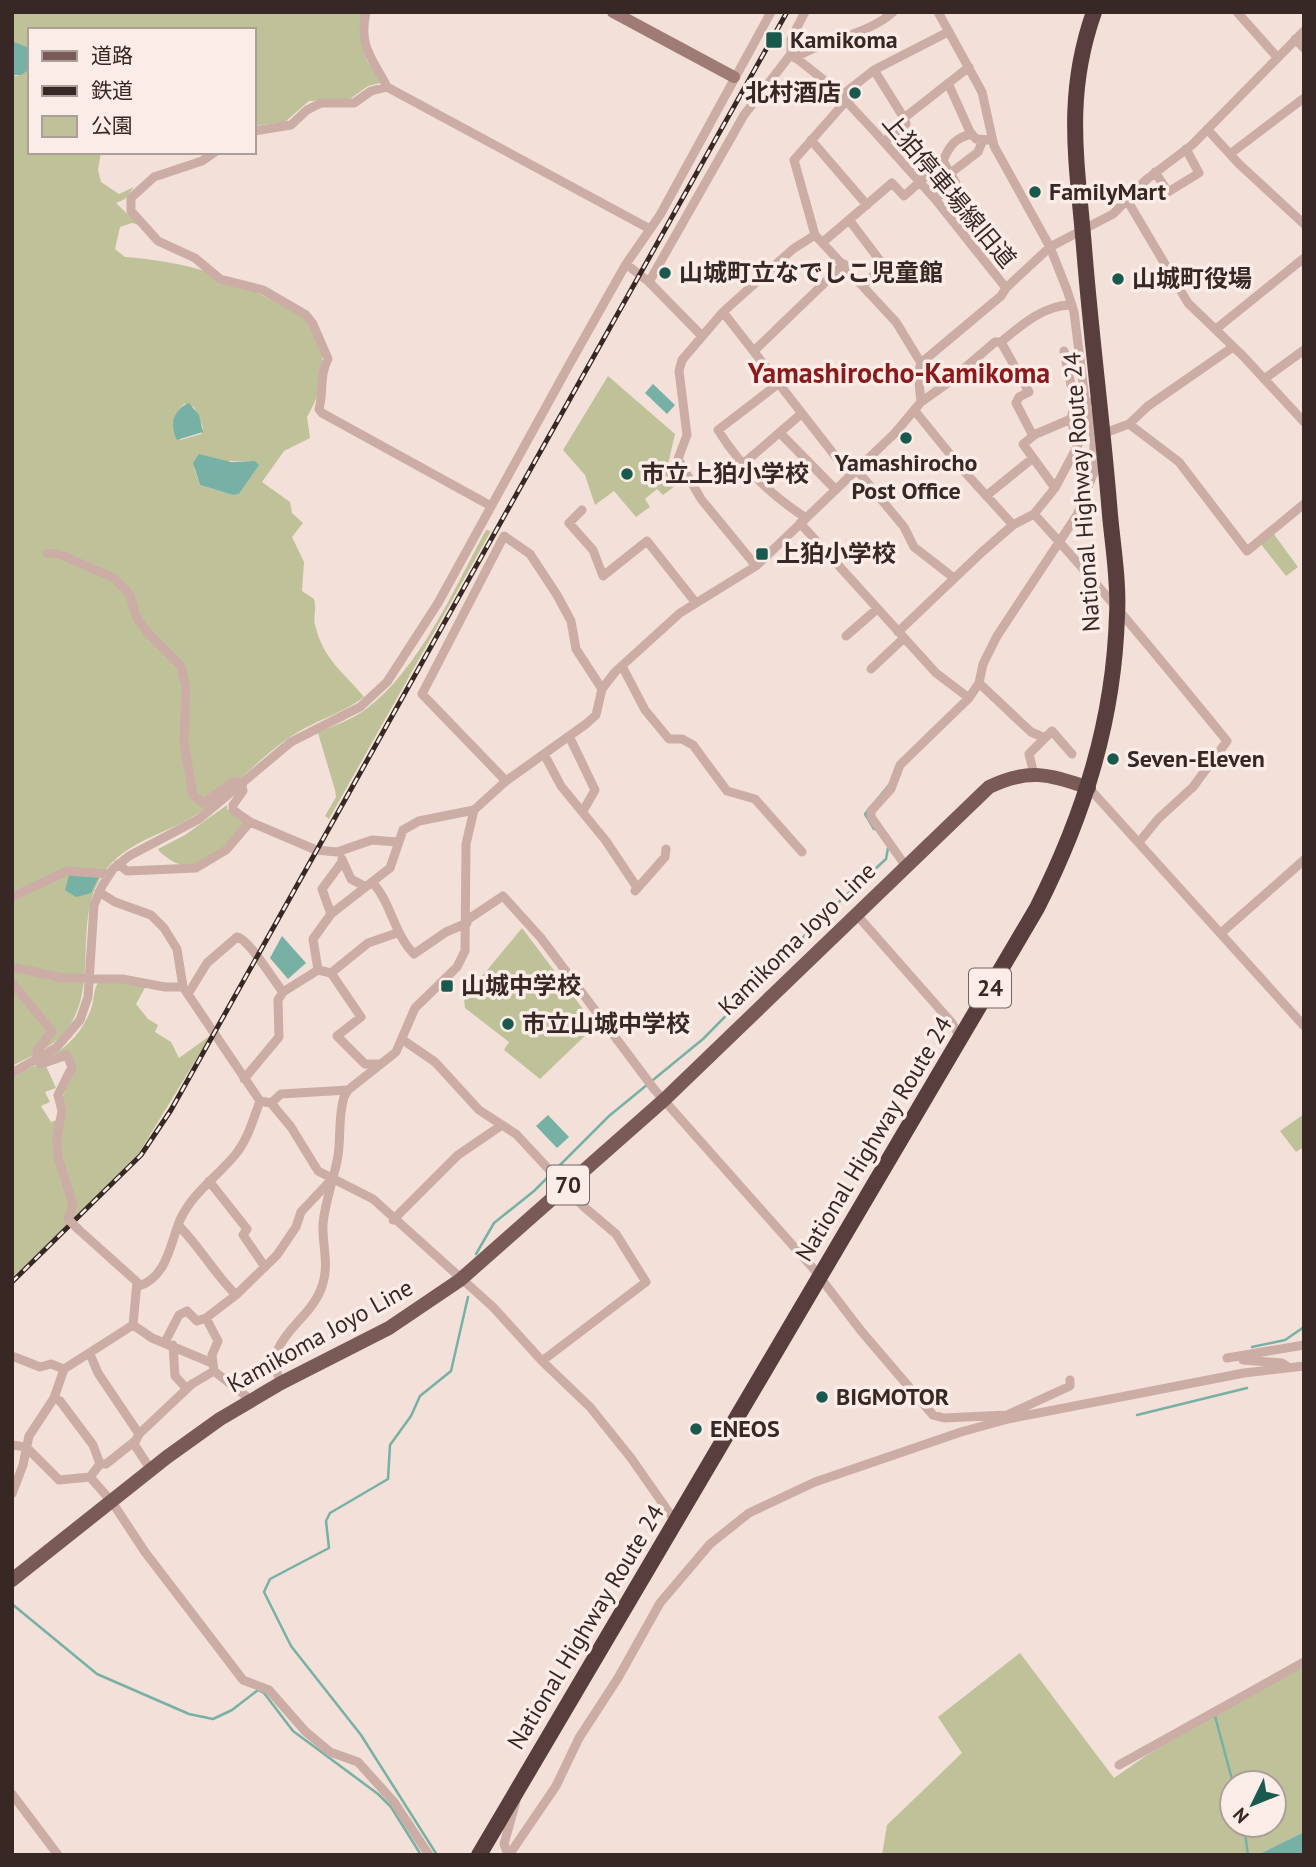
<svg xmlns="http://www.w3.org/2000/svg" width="1316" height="1867" font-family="'PT Sans','Noto Sans JP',sans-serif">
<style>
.green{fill:#bfc299;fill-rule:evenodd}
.water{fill:#77b1a5}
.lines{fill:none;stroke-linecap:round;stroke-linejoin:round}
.stream{stroke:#77b1a5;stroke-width:2.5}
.street{stroke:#cbada5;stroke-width:9}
.secondary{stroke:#9f7b76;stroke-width:12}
.primary{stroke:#795a57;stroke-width:14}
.highway{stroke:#583f3d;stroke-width:16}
.rail-casing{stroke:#372826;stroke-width:5}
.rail{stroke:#faece6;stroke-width:2.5;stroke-dasharray:8;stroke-linecap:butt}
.street-bridge{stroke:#cbada5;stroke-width:9}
.poi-dot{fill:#1a5a4e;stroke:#faece6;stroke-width:2.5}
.labels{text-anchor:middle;stroke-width:7;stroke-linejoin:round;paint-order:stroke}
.shield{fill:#faece6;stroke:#726360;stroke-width:2}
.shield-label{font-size:23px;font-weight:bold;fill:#372826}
.poi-label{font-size:24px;font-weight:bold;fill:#372826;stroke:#faece6;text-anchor:start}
.street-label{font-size:24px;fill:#372826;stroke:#faece6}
.quarter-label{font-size:28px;font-weight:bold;fill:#8a1b1c;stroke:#faece6}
</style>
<rect width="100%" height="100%" fill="#f3e0d9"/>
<path class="green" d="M12,12h352c-4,16 -4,37 5,52 4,7 10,11 11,19l-12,3 -18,13 -41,2 -24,21 -31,4v-96h-224v18l-18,-7z
M30,69v83h71l-3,18 3,12 18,12 15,-7 -9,12 -9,4 23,22 -7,-2 -12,4 -5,22 10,8c61,5 98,16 152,46 10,5 25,10 32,19 21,31 16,65 -2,95l3,21 -26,13 -22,31 28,20 2,11 11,10 -11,14 12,25 -2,29 12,8c3,10 -1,17 1,26 9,36 28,46 49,72 -22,17 -51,24 -74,40 -34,23 -60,56 -94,78 -27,17 -66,26 -87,51 -44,50 -1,127 -51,173 -13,12 -31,19 -46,27v-991l5,1zM184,404l10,3 9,20 -2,7 -21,6c-9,-15 -9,-24 4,-36zM226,461h24l1,15 -12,18 -6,1 -33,-10 -6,-17z
M608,376l67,58 -7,30 11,19 -16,12 -6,-6 -12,10 5,8 -14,10 -22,-26 -19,14 -10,-30 -22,-25z
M486,530l5,1 -162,288 -4,-3 11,-19 -1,-7 -17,-57c16,-8 34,-13 48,-24 53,-39 89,-122 120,-179z
M1273,533l25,34 -12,9 -26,-33z
M227,805v4l19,14c-9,6 -11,15 -18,22 -24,22 -44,30 -69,6l-1,-2 27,-14z
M522,928l67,89v15l-49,47 -36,-29 5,-8 -44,-34 -1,-10z
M101,979l45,7 -10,18 12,15 10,6 -3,7 16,10 8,16 32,-23 -72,118 -65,66h-4c6,-21 -5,-39 -10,-60 -5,-25 -2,-60 11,-81l-3,-25 -24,8c23,-13 40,-30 48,-55 3,-11 1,-19 9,-27z
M34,1066h12l10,22 -11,4 5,10 -9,4 10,16 8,-3c-7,36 14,68 10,105l-57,54v-200z
M1304,1114v33l-8,5 -16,-21z
M1020,1653l94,125 36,-25 154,-89v168l-47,23h-375l5,-30 75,-72 -24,-36zM1232,1783h42v42h-42z"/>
<path class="water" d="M12,41l18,7v21l-9,6h-9z
M653,384l22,21 -8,9 -22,-21z
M189,403l10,12 4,17 -26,8c-8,-15 -4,-31 12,-37z
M199,454l32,8 24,-1 4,4 -20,29 -6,1 -33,-10 -7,-22z
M69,875l30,2 -8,16 -15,4 -11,-7z
M282,936l24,27 -18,16 -18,-21z
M548,1115l21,22 -12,11 -21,-22z
M1304,1832v23h-47z"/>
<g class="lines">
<path class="stream" d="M874,829l-9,-15 24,-29
M476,1254l18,-31 40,-32 75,-75 94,-77 126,-128 57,-52 2,-11
M1252,1347l33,-7 19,-13
M1137,1415l110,-27
M12,1604l85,70 92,40 24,5 19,-9 26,-20 6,3 29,38 85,63 13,13 30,48
M1215,1716l18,67
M1244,1825l4,30
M437,1855l-76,-120 -70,-89 -27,-54 6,-13 59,-31 -3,-27 4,-8 58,-34 2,-34 21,-29 9,-20 31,-25 17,-74"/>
<path class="street" d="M366,12c-8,35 7,47 21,75
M1237,12l40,45
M1295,39l9,9
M791,54l43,34 40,43 61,68 71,89
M795,58c30,-20 72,-22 98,-46
M874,70l30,48
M948,83l22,49 6,7 16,1
M841,96l33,-26 74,-38
M1207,129l32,35 65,60
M254,131l37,-6 16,-15 14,-7h33l17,-12 16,-4 263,142
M811,140l56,65
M884,142l22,-18 -2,-6 65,-51
M215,152l-13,9 -48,16 -23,21v13l27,30 37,17 25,21 43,11 43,25 7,9 15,35c-9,17 -4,32 -9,50l3,4 169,93
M1230,154l74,-56
M952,172l26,-20 4,-10
M1155,172l13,20 31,-19 -13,-24
M935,199l21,-16 -13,-22c6,-15 13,-24 29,-27
M1127,200l61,103 55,53 61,66
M850,221l34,45 -20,18
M815,235l-21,-75 52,-59
M823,242l69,-59 12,13 39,-35
M626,264l23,18
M723,312l127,163
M1216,329l88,-71
M700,334l-51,-52 95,-167 47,-61v-15l14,-27
M1001,342l28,50 -10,5 -3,6 17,33
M754,351l90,-87
M1064,351l11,53
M1264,379l40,-29
M778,384l-60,46c22,36 53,65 88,88
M921,402l24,-17 50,-43h6c19,-16 44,-38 71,-37
M915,411l47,58 51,56
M1129,424l50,38 68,89 57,-47
M780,433l55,56
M1102,434l27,-10 19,-18 85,-59
M743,464l58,-50
M856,469l48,58 10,20 40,31
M1055,488l-32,-44 13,-10 35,-15
M986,496l47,-38
M582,510l-13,13 24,27 10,26 44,-35 49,62
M1034,514c67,73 130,150 193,227l-34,46 -35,32 -18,22
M800,523l136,150 33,25
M47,553l12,1 55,24 16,17 6,21 10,15 35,35 5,22 -2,54 9,53 10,8 32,-22 7,4 1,6 -10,14v5l17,12
M756,566l-55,-67 -23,-40 9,-24 -8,-64 3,-11 41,-48 70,-63 22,-14 81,87 25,41
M898,632l84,-80 31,-27 21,-11 21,-26 23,-43 -7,-26 4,-15 14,-2
M846,636l31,-27
M622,666l23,44 24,29h13l11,6 34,46 28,8 47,53
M871,669l33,-31
M979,683l52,49 14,6 -16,16 5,20
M569,736l26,54 -12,21
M1045,738l7,-7 20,23
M544,754l17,32 45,55 30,45
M506,781l-84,-87 82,-158 26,18 27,41 14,26 5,28 26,40
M1089,788l215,238
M342,859l9,20 13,7
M118,864l9,7 69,-3 30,-18 24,-28 66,28 21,2 35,-12 25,2
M905,865l-34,-48v-6l20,-22 9,-24 69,-67 10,-15 4,-19 14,-28 80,-121 17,-43v-35l-9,-37 -11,-88 -7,-22 -17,-43 -56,-101 -12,-54 -44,-80
M372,882c20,21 21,51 42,72l32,-22 21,-9
M635,891l30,-34 1,-8
M99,892l16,10 36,13 13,13 13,21 6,38 77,114 11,2 20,24 27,44 55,28 120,108 49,54 48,46 41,51 44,63
M12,897l55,-26 42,3
M331,914l-9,-25 20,-27
M856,914l96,109 8,14
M467,920l36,-24 38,42 113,151 158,178 50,65 71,83 11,3 63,-3 63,-29v-6
M1221,933l83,-73
M12,967l51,11 59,1 43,8h18
M318,970l-5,-31 18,-25 59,-46 13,-38 16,-9 55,-11
M331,973l30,44 -24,19 28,28h15
M12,983l40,48 -15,20v9l4,4 26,-9 5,12 -14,28 4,16 -5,27 1,19 15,48 -5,14
M188,994l19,-31 30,-26c12,2 36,43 46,55
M403,1040l32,22 44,48 37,24 67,72 33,28 30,48 -104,79
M12,1073l44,-25 24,-28 8,-23 6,-92 8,-19 11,-17 16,-13 70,-37 92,-77 69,-35 27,-25 51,-79 131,-238 57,-101 34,-49 111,-203
M244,1079l35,-42 -1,-37 5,-8 35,-22 13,3 37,-30 29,-10
M271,1103l10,-9 67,-4
M209,1181l38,48 -4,6 22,32
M393,1220l65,-65 44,-30
M178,1225c22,22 36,48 58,70
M139,1286c28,-9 31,-42 41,-66 13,-28 36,-42 55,-65 13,-16 18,-35 25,-54
M133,1325l19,13 60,25
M165,1342l14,-27 8,-4 10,10 9,-3
M173,1345l2,31 12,13
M90,1354l8,19 41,61 -5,10 17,26
M12,1356l28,11 11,-3 13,5
M1227,1358l77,-13
M1243,1360l39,3 5,3
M281,1383c-22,-46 31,-59 42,-100 6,-20 -1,-39 0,-59 2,-23 11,-45 15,-68 3,-20 0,-39 6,-59l4,-7 48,-38 19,-44 42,-41 8,-16 1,-107 8,-34 32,-29 80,-57 10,-9 6,-26 13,-17 65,-59 76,-47 139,-133 26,-31 -3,-29 3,-10 80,-67 5,-8 44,-41 63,-33 34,-35 45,-34 112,-114
M54,1398l6,3 33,44 7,19 -10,13 22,25 33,50 98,128 26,10 36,41 25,21 28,10 36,40 35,53
M251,1400l-37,-29 -2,-16 6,-14 -12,-23 30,-23 41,-40 19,-28 5,-15 29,-31
M139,1434l53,-50 22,-13
M12,1445l14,2 33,33 31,-3
M100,1464h6l29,-23
M12,1494l11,-29 6,-29 25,-38 10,-29 69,-44 4,-43 -59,-53
M1119,1765l185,-103
M12,1794l46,61
M508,1855l-4,-11 12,-43
M509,1855l47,-69 23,-48 39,-60 42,-75 50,-59 39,-31 66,-31 146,-50 47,-13 236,-46 60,-7"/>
<path class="secondary" d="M613,12l121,65"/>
<path class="primary" d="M12,1580l155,-123 53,-38 61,-36 108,-55 71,-48 205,-181 324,-312c39,-19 61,-13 100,1"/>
<path class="highway" d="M479,1855l558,-947c47,-93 77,-188 80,-293 2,-33 -4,-67 -7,-100 -7,-89 -19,-178 -26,-268 -7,-86 -20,-150 10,-235"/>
<g class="rail-casing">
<path id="rail" d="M12,1282l129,-127 30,-45 616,-1098"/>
</g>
<use href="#rail" class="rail"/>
<path class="street-bridge" d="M68,1219l10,10"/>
</g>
<g class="poi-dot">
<rect x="765" y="31" width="18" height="18" rx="3.5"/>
<circle cx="855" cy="93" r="7"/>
<circle cx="1035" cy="192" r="7"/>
<circle cx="665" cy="273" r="7"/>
<circle cx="1118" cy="279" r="7"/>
<circle cx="906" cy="438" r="7"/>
<circle cx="627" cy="474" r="7"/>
<rect x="755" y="547" width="14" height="14" rx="3.5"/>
<circle cx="1113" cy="759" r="7"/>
<rect x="440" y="979" width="14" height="14" rx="3.5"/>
<circle cx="508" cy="1024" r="7"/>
<circle cx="822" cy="1397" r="7"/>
<circle cx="696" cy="1429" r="7"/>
</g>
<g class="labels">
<g class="shield">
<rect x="969" y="968.5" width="42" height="39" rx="5"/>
<rect x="547" y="1165.5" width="42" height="39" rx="5"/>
</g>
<g class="shield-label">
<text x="990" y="996">24</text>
<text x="568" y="1193">70</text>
</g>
<g class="poi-label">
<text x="790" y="48">Kamikoma</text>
<text x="841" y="101" text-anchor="end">北村酒店</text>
<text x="1049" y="200">FamilyMart</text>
<text x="679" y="281">山城町立なでしこ児童館</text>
<text x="1132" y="287">山城町役場</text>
<text x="906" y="471" text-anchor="middle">Yamashirocho<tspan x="906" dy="28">Post Office</tspan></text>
<text x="641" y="482">市立上狛小学校</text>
<text x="776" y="562">上狛小学校</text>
<text x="1127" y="767">Seven-Eleven</text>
<text x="461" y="994">山城中学校</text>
<text x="522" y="1032">市立山城中学校</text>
<text x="836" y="1405">BIGMOTOR</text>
<text x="710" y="1437">ENEOS</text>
</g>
<g class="street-label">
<text transform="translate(949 191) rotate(50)" y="8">上狛停車場線旧道</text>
<text transform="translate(1082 492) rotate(-94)" y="8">National Highway Route 24</text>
<text transform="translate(797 939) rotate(-44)" y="8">Kamikoma Joyo Line</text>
<text transform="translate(874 1139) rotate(-59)" y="8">National Highway Route 24</text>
<text transform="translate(320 1336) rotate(-29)" y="8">Kamikoma Joyo Line</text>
<text transform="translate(586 1627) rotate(-59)" y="8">National Highway Route 24</text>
</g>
<g class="quarter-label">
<text x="899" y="383">Yamashirocho-Kamikoma</text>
</g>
</g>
<rect width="1316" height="1867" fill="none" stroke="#372826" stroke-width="28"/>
<rect x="28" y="28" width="228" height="126" fill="#faece6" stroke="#ac9e99" stroke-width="2"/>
<rect x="42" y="51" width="35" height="10" fill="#795a57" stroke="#ac9e99" stroke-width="2"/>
<text x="91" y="63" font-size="21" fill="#372826">道路</text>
<rect x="42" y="86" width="35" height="10" fill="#372826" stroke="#ac9e99" stroke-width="2"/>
<text x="91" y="98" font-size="21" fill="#372826">鉄道</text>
<rect x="42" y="116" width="35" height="21" fill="#bfc299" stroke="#ac9e99" stroke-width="2"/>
<text x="91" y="133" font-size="21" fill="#372826">公園</text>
<g transform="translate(1253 1804) rotate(227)"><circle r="33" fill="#faece6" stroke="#ac9e99" stroke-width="2"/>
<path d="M0-5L12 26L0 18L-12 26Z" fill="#1a5a4e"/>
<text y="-10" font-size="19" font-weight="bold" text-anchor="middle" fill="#372826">N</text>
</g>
</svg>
